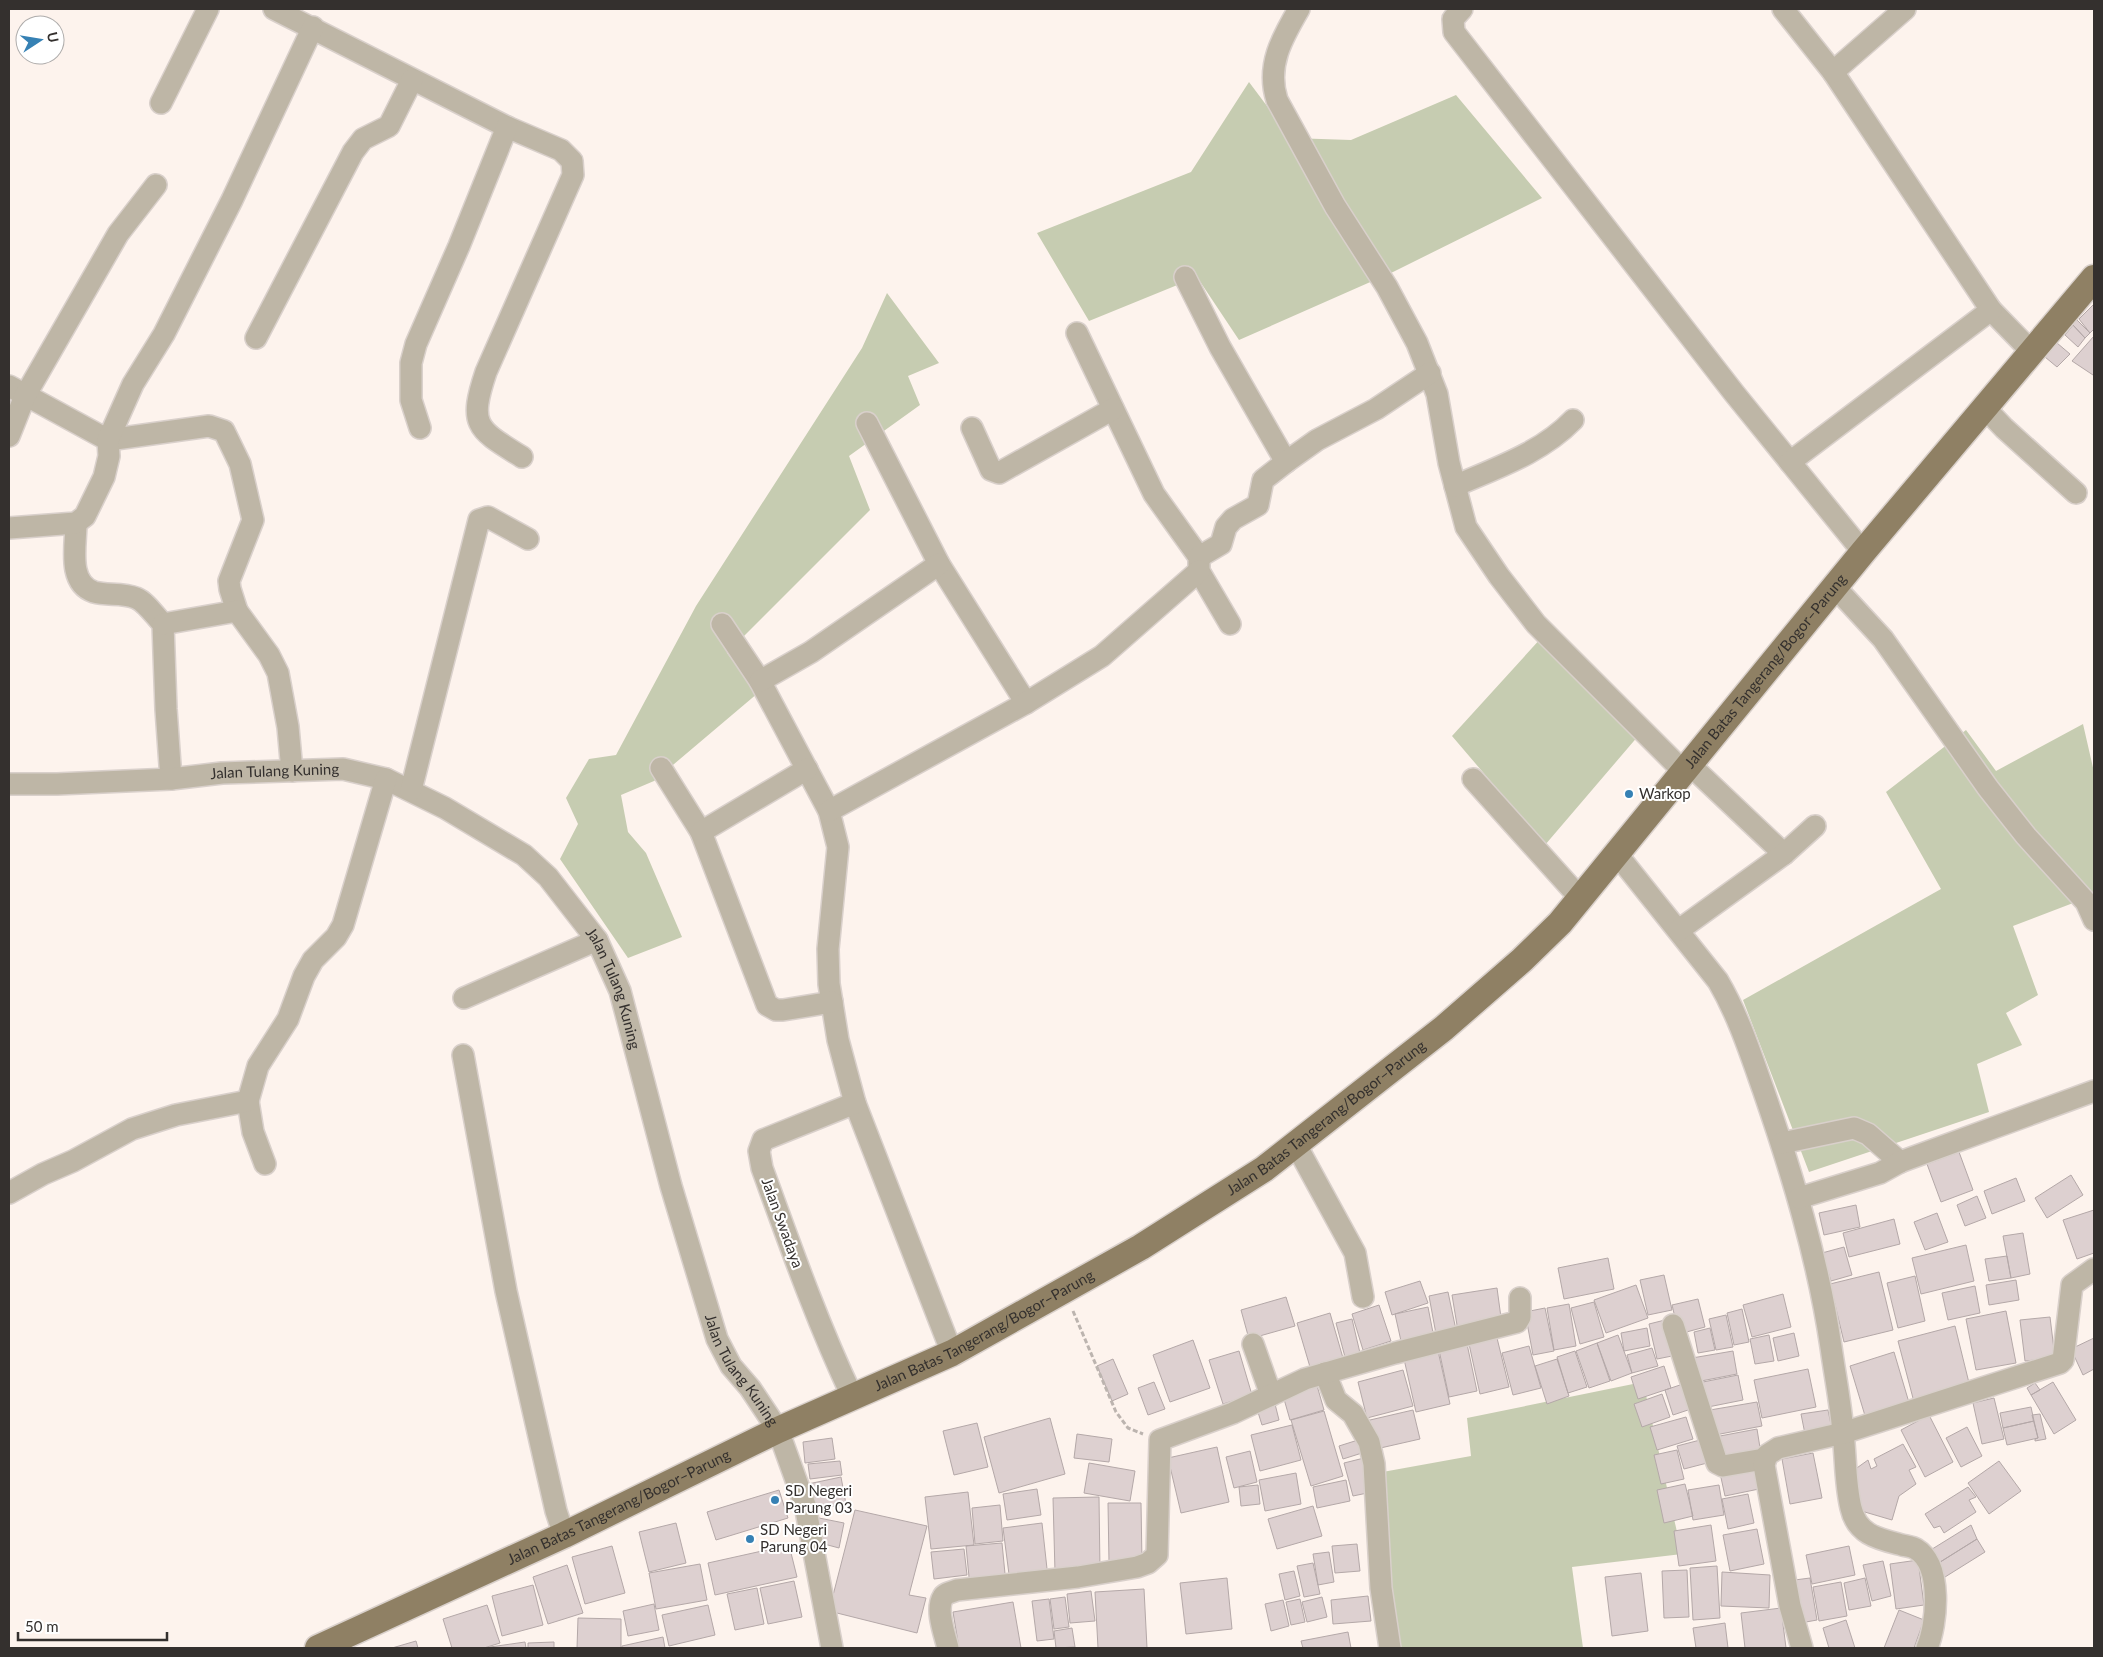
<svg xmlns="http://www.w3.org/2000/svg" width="2103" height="1657" font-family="Lato,sans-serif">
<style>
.green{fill:#c6ccb1}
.building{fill:#ddd0d0;stroke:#b4a8a8}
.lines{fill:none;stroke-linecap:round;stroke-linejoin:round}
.minor-casing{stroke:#d9d0cb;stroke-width:24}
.major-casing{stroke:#d9d0cb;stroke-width:29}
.path{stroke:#bcb4af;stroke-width:3;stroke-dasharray:5 2.5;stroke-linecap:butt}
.minor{stroke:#beb6a6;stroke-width:21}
.major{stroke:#8f8064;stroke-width:26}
.poi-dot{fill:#3681b4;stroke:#fff;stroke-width:2}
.labels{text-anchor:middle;stroke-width:4;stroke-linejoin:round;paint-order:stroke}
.street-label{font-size:15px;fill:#34302e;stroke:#fff}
.poi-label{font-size:15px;fill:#34302e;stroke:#fff;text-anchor:start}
</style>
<rect width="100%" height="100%" fill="#fdf3ed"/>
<path class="green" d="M1249,82l42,56 60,2 105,-45 86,103 -149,74 -154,68 -42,-63 -108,44 -52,-88 154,-61z
M887,293l52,70 -31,13 12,29 -71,51 21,54 -143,143 31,40 -104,88 -33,14 7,37 18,21 36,84 -54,21 -68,-99 18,-35 -12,-26 23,-39 27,-4 80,-149 166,-258z
M1553,625l92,103 -100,117 -93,-109z
M2083,724l11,48v123l-81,31 25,69 -32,18 16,32 -45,19 12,48 -180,60 -66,-172 198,-111 -55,-97 80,-62 30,41z
M1643,1382l39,172 -110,13 11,81h-189l-17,-175 94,-17 -4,-38z"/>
<path class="building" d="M2094,304v25l-4,4 -11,-14z
M2076,319l14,14 -5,5 -13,-14z
M2073,325l12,13 -7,9 -13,-12z
M2094,336v38l-1,1 -21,-14z
M2057,343l13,11 -13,13 -12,-10z
M1959,1152l14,38 -32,12 -14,-38z
M2071,1175l12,20 -36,23 -12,-20z
M2016,1178l9,23 -33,13 -8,-23z
M1977,1196l9,22 -21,8 -8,-21z
M1856,1205l4,22 -36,8 -5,-22z
M2094,1210v43l-17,6 -14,-39z
M1937,1213l11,29 -23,8 -11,-28z
M1894,1219l6,25 -51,13 -6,-24z
M2023,1233l7,41 -19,4 -8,-42z
M1966,1245l8,36 -53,13 -9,-36z
M1844,1247l8,28 -21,6 -9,-28z
M2007,1256l4,22 -22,3 -4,-22z
M1608,1258l6,31 -50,10 -6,-31z
M1879,1272l14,58 -49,12 -14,-58z
M1664,1275l8,35 -24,5 -8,-35z
M1915,1276l10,45 -27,7 -11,-45z
M2016,1280l3,20 -30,5 -3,-20z
M1420,1281l8,22 -36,12 -7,-23z
M1636,1285l12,33 -42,15 -12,-33z
M1975,1286l5,27 -32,7 -6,-27z
M1497,1288l5,37 -44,6 -6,-36z
M1448,1292l8,38 -20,4 -7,-38z
M1783,1294l8,33 -39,10 -9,-32z
M1286,1297l9,29 -46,13 -8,-29z
M1698,1299l7,28 -26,7 -7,-29z
M1594,1302l10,35 -24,7 -9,-36z
M1569,1304l7,42 -22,4 -7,-42z
M1379,1305l12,36 -28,9 -11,-36z
M1428,1307l7,36 -32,7 -8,-36z
M1545,1308l9,43 -21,4 -8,-43z
M1742,1309l7,33 -15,3 -7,-32z
M2006,1311l10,52 -40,7 -10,-51z
M1330,1313l13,45 -33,9 -13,-44z
M1726,1315l7,32 -17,3 -7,-31z
M2050,1317l5,41 -30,3 -5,-41z
M1352,1319l8,34 -15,4 -9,-34z
M1669,1319l8,36 -20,4 -8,-35z
M1955,1326l15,61 -56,15 -16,-61z
M1647,1328l3,18 -26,5 -3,-18z
M1710,1328l5,22 -17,3 -4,-21z
M1794,1333l5,23 -21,5 -5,-23z
M1618,1335l14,38 -21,8 -14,-38z
M1769,1335l5,26 -19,3 -5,-25z
M1497,1338l12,49 -29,7 -11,-50z
M2094,1338v31l-11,6 -12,-26z
M1193,1340l17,48 -40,14 -17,-47z
M1597,1343l13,38 -21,7 -13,-37z
M1467,1344l10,47 -28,6 -10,-47z
M1529,1346l12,42 -28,7 -11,-42z
M1652,1348l6,18 -26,7 -5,-18z
M1239,1351l13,44 -29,9 -14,-44z
M1438,1351l12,53 -34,8 -12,-53z
M1575,1351l12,36 -19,6 -11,-36z
M1733,1351l4,23 -41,8 -4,-24z
M1894,1352l16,54 -44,13 -16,-53z
M1113,1359l15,35 -16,7 -15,-35z
M1557,1359l12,37 -22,8 -12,-38z
M1664,1366l7,22 -33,11 -7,-22z
M1808,1369l8,38 -54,11 -8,-38z
M1403,1370l10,36 -46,12 -9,-36z
M1738,1375l5,25 -40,8 -5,-25z
M1154,1382l11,27 -17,6 -10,-27z
M1316,1382l8,28 -34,10 -8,-28z
M2053,1382l23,38 -22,14 -23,-39z
M1686,1383l8,25 -21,7 -8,-25z
M2035,1383l5,7 -9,5 -4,-7z
M1662,1394l8,23 -28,10 -8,-23z
M1994,1398l10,41 -22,5 -9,-41z
M1757,1402l5,24 -47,9 -5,-25z
M1275,1404l4,16 -17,5 -5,-16z
M2031,1407l3,14 -31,7 -3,-15z
M1413,1410l7,29 -44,10 -6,-29z
M1828,1410l5,24 -27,5 -5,-25z
M1324,1411l19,65 -32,10 -20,-66z
M2040,1414l6,25 -11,2v-2l3,-1 -6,-23z
M1929,1415l24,47 -28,15 -24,-47z
M1686,1417l7,22 -36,11 -7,-23z
M1050,1418l15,56 -66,19 -15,-56z
M2034,1421l4,17 -31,7 -4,-17z
M977,1423l11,44 -34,8 -11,-44z
M1292,1425l9,35 -41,11 -9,-36z
M1967,1427l15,29 -21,11 -15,-29z
M1757,1429l4,25 -36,7 -5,-25z
M1077,1434l35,5 -3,23 -35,-4z
M832,1438l3,21 -30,4 -2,-21z
M1704,1439l7,23 -27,7 -7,-23z
M1358,1440l4,13 -19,6 -4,-13z
M1903,1444l13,23 -7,3 7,14 -17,12 -7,24 -34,-10 -4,-40 14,-10 3,9 6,-3 -3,-7z
M1217,1447l12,55 -48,11 -13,-55z
M1677,1450l7,29 -23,5 -7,-29z
M1250,1451l7,31 -23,6 -8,-31z
M1813,1453l9,45 -32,6 -8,-45z
M1364,1458l8,34 -19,4 -9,-33z
M840,1461l2,14 -32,4 -2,-15z
M1999,1461l22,30 -32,23 -21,-31z
M1089,1463l46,8 -5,30 -46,-8z
M1755,1467l4,22 -34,7 -5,-23z
M1296,1473l5,31 -36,7 -6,-31z
M841,1477l5,27 -33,6 -5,-26z
M1346,1480l4,21 -33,7 -4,-21z
M1685,1484l8,32 -29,7 -7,-33z
M1258,1485l2,19 -19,2 -2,-19z
M1719,1485l5,30 -31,5 -5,-30z
M1968,1487l8,10 -7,3 7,12 -32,21 -4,-7 -6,2 -9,-14z
M1037,1489l4,26 -34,5 -4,-26z
M779,1490l9,28 -72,22 -9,-28z
M968,1492l6,53 -43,4 -6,-52z
M1748,1494l6,29 -26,6 -6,-30z
M1099,1497l1,74 -45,1 -2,-74z
M1108,1503h33l1,59h-33z
M1000,1505l3,36 -28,3 -3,-36z
M1313,1506l9,30 -45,13 -9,-30z
M855,1510l72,16 -18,69 17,3 -9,35 -88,-22z
M819,1518l25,5 -5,25 -26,-7z
M676,1523l10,40 -37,9 -10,-40z
M1042,1523l6,55 -38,4 -7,-54z
M1711,1525l5,36 -37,5 -5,-35z
M1971,1525l6,14 -40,25 -8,-13z
M1757,1529l7,35 -34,7 -7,-36z
M1977,1539l8,13 -40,25 -8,-13z
M1002,1543l4,41 -36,3 -4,-41z
M1357,1544l3,27 -25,2 -3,-27z
M789,1545l8,32 -82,18 -7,-32z
M612,1546l13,47 -40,11 -13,-47z
M1849,1546l6,29 -43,9 -6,-29z
M964,1549l3,26 -33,4 -3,-27z
M1329,1552l5,30 -16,3 -5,-31z
M1918,1560l6,45 -28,4 -6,-45z
M1883,1561l8,35 -19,5 -9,-36z
M1313,1563l7,31 -16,3 -7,-31z
M700,1564l7,36 -51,9 -7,-36z
M567,1565l16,48 -35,11 -15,-47z
M1717,1566l3,52 -27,2 -3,-52z
M1687,1570l2,47 -25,1 -2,-47z
M1294,1571l6,25 -15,4 -6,-26z
M1722,1572l48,3 -1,33 -48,-2z
M1641,1573l7,58 -36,5 -7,-59z
M1227,1578l5,51 -46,5 -6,-51z
M1810,1578l7,42 -22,4 -8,-43z
M1865,1578l6,28 -22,4 -5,-27z
M794,1581l8,36 -34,7 -8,-36z
M1841,1582l6,34 -28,5 -6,-34z
M533,1585l10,40 -41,11 -10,-40z
M757,1588l7,36 -29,6 -8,-36z
M1144,1589l3,59h-49l-3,-56z
M1091,1591l4,30 -25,2 -3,-29z
M1368,1596l3,25 -38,3 -2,-24z
M1065,1597l4,30 -15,2 -4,-30z
M1322,1597l5,20 -20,5 -5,-20z
M1049,1599l5,40 -17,2 -5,-40z
M1300,1599l5,23 -14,3 -5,-23z
M1283,1600l6,26 -18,5 -6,-27z
M1013,1602l8,46h-62l-6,-36z
M654,1604l5,26 -31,6 -5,-25z
M487,1605l13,38 -16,5h-32l-9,-29z
M708,1605l7,30 -46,11 -7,-31z
M1781,1608l5,40h-41l-4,-35z
M1899,1610l25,10 -10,28h-30z
M578,1618l43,1v29h-44z
M1846,1620l9,28h-26l-6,-20z
M1725,1623l3,25h-32l-3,-20z
M1072,1628l3,19 -19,1 -2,-17z
M1348,1632l3,16h-48l-2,-7z
M663,1637l2,11h-43v-2z
M416,1641l2,7h-26z
M525,1642l1,6h-36v-1z
M554,1642v6h-26v-5z"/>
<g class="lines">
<g class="minor-casing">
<g id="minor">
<path d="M274,9l233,118 54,23 11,11 1,14 -87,197c-18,54 -9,57 36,85"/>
<path d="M1299,9c-17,29 -33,57 -22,91l58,106 52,81 30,56 20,51 12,69 17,64 33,49 37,48 148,148"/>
<path d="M1462,9l-9,10 1,13 280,361 129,159"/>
<path d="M1783,9l50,63 158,238 40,41"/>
<path d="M1833,72l72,-63"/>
<path d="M161,103l47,-94"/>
<path d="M1185,277l35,70 66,115"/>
<path d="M1077,333l77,161 45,63v14l31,53"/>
<path d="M256,338l97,-186 10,-13 26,-13 23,-46"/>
<path d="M9,386l99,54 101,-14 15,5 16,33 13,56 -24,61 1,8 7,22"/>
<path d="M1984,407l20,21 72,65"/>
<path d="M867,423l72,141 87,139"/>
<path d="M420,428l-9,-28v-37l5,-19 43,-98 48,-119"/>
<path d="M972,428l19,42 8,3 114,-64"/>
<path d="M9,436l16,-40 93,-162 38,-49"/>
<path d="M1790,462l201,-152"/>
<path d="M1455,486c41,-18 86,-33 118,-66"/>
<path d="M76,523c0,22 -9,60 18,69 13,4 28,0 42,6 10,4 19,18 27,26l3,85 5,70"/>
<path d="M9,528l67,-5 9,-7 19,-39 5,-21 -1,-16 25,-56 31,-50 68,-134 81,-173"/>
<path d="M1199,557l22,-13 5,-17 7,-8 25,-14 5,-25 23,-18 31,-22 59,-31 54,-36"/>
<path d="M1835,587l48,52 105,149 38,48 60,66 8,18"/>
<path d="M163,624l74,-13 32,44 9,18 10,54 4,44"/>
<path d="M722,624l38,57 69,130 9,36 -10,102 1,35 9,56 17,63 97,250"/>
<path d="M760,681l51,-29 128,-88"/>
<path d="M1690,765l94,89"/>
<path d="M661,768l40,64 66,173 9,5h7l49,-8"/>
<path d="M1473,779l107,119"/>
<path id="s1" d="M9,784h48l114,-5 51,-6 121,-4 43,10 59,29 79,47 24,22 49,63 23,51 51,195 46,153 14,27 19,22 28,42 27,75 27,143"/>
<path d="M411,790l68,-270 9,-3 40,22"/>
<path d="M829,811l197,-108 76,-47 97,-85"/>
<path d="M701,832l106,-63"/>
<path d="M1616,853l102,128c20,34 32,71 45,108 29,84 55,170 68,258 4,29 10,58 12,86 3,26 2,50 8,75 6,27 28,31 51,37 4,1 11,2 14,4 27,16 21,76 11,99"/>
<path d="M1679,930l105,-76 31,-28"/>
<path d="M464,998l133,-58"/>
<path d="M463,1055l43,236 50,220 8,24"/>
<path d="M248,1101l5,31 12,32"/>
<path d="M1295,1143l60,110 8,44"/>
<path d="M1782,1143l72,-15 14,6 32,28"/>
<path d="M9,1193l34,-19 30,-13 59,-32 44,-14 72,-14 10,-35 30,-47 16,-43 9,-16 23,-23 7,-12 43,-146"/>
<path d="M1799,1198l81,-25 20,-11 194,-71"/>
<path d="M1673,1325l44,138 6,3 41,-7"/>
<path d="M1253,1344l18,51"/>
<path d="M1325,1373l11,27 17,14 16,28 5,22 7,124 9,60"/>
<path d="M852,1396c-35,-74 -62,-151 -90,-228l-3,-17 4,-11 92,-37"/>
<path d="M948,1648c-3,-13 -13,-38 -5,-51 2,-4 9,-5 14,-7l121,-13 59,-10 11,-4 9,-8 3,-115 73,-27 72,-34 90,-26 122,-31 3,-5v-19"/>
<path d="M1802,1648l-12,-42 -26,-141 3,-10 11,-7 65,-15 217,-70 3,-3 9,-75 22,-16"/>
</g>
</g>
<g class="major-casing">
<g id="major">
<path id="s2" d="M318,1648l246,-113 214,-105 174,-77 189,-106 123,-78 180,-141 78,-68 38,-37 303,-371 231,-274"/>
</g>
</g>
<path class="path" d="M1073,1311l43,101 12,16 15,6"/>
<use href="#minor" class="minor"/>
<use href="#major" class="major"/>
</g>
<g class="poi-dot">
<circle cx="1629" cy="794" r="5"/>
<circle cx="775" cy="1500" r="5"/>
<circle cx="750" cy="1539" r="5"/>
</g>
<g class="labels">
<g class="street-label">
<text dy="5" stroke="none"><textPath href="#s2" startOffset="1772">Jalan Batas Tangerang/Bogor–Parung</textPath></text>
<text dy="5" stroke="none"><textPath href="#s1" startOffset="266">Jalan Tulang Kuning</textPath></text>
<text dy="5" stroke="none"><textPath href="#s1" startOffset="700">Jalan Tulang Kuning</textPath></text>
<text dy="5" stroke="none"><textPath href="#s2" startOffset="1142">Jalan Batas Tangerang/Bogor–Parung</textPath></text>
<text transform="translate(782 1223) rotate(70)" y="5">Jalan Swadaya</text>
<text dy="5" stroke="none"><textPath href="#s2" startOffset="738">Jalan Batas Tangerang/Bogor–Parung</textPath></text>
<text dy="5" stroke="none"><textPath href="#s1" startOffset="1105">Jalan Tulang Kuning</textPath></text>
<text dy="5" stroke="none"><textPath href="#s2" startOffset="332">Jalan Batas Tangerang/Bogor–Parung</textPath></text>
</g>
<g class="poi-label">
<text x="1639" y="799">Warkop</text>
<text x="785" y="1496">SD Negeri<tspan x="785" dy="17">Parung 03</tspan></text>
<text x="760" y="1535">SD Negeri<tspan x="760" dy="17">Parung 04</tspan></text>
</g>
</g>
<rect width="2103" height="1657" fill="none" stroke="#34302e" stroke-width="20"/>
<g transform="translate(40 40) rotate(78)"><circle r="24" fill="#ffffff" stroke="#aeacab"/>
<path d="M0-4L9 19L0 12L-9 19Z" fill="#3681b4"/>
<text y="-8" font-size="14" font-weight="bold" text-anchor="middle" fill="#34302e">U</text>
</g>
<path d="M18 1632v8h149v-8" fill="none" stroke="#34302e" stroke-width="2.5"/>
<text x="25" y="1632" font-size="15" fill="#34302e" stroke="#ffffff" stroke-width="4" paint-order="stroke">50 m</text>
</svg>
